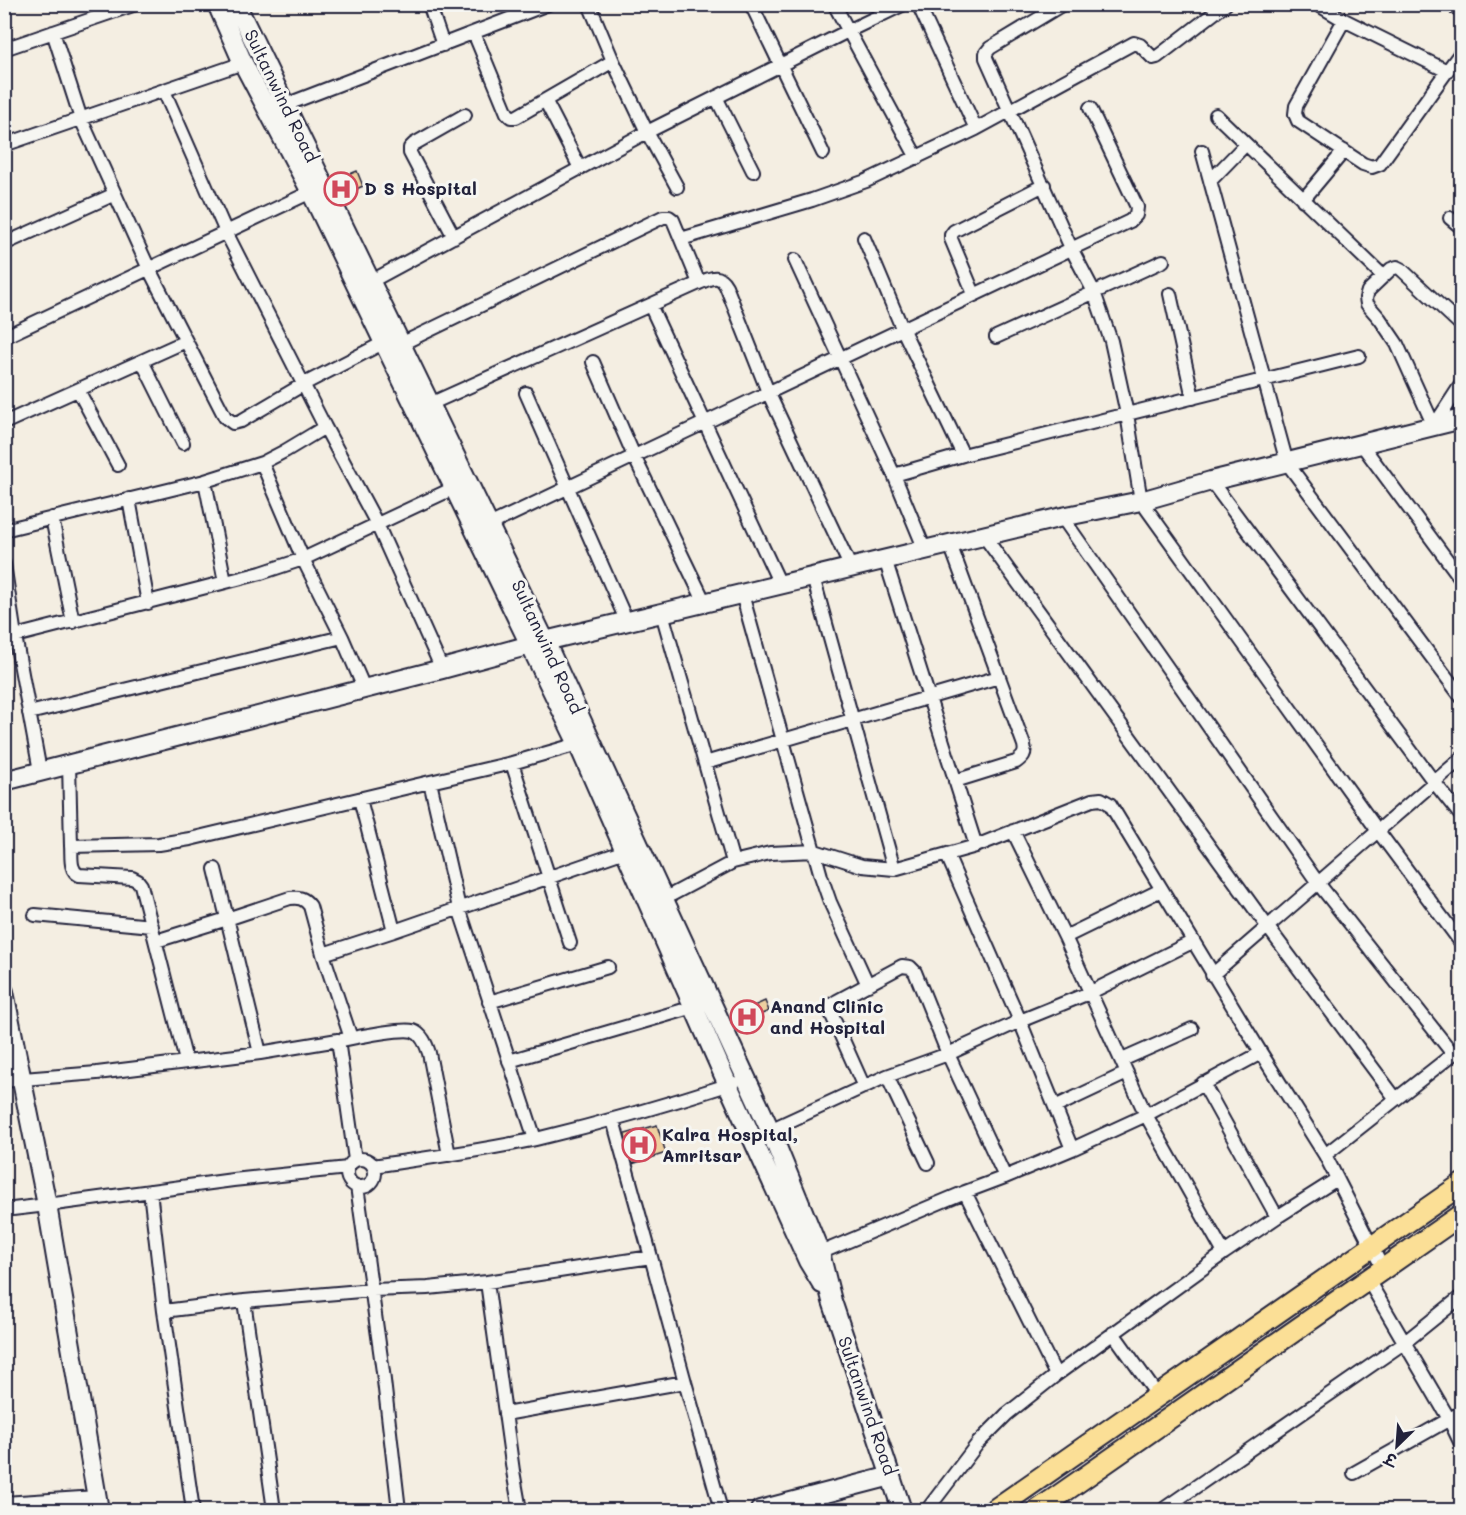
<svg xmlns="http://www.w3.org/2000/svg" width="1466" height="1515" font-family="Mali,'Playpen Sans Deva',sans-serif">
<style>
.building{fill:#eecfa0;stroke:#22223b;stroke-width:1.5}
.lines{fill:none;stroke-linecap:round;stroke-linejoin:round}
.street-casing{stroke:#22223b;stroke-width:16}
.secondary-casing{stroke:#22223b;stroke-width:22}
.primary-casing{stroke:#22223b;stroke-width:24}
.street{stroke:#f6f6f2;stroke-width:12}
.secondary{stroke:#f6f6f2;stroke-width:18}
.primary{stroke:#fbdf96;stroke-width:20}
.labels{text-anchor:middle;stroke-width:6;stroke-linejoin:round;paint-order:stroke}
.street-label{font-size:18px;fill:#22223b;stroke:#f6f6f2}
.poi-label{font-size:18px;font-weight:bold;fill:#22223b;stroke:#f6f6f2;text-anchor:start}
</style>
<rect width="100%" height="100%" fill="#f4eee2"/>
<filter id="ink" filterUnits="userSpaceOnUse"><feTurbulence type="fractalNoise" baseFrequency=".0167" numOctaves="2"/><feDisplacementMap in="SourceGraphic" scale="12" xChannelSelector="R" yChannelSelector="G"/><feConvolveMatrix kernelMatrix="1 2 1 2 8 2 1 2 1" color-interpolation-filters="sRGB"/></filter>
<g filter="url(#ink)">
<path class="building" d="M357,171l6,15 -25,11 -7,-15z
M765,1001l4,10 -24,10 -5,-9z
M657,1125l9,28 -34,11 -10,-29z"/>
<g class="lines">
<g class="street-casing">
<path id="street" d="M429,4l14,41
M589,4l24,57 34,71 201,-101 56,-27
M751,4l72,149
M834,4l83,154
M918,4l58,125
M1063,4l-73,44 -4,5v5l85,190 23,44 17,49 16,73 14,87 237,330 84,113
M1317,4l27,16 103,51 15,-20
M1449,4l13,7
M1344,20l-48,86 -1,8 3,7 65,43 9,3 8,-3 67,-93
M53,32l28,87 68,150 76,148 8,6 8,-2 63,-37 79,-41
M474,33l33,80 4,4h5l97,-56
M4,49l132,-45
M164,91l62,141 99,195 52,97 65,145
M716,97l37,74
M545,100l35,68
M280,107l268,-103
M1216,115l167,161
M4,145l239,-82
M1202,151l85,312 175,235
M1210,181l36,-37
M1303,200l41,-49
M1450,218l12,10
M454,237l-44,-84v-5l4,-4 51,-29
M864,238l38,90 61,127
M681,239l131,-39 54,-19 110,-52 158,-86 6,2 13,13 4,-1 69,-53
M4,244l111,-50
M795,260l99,215 31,75
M699,283c12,-5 20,-10 27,3l42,106 83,176
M366,284l281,-152 30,55
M974,294l-23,-55v-4l3,-4 90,-46
M1170,294l23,104
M650,305l130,279
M4,337l307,-145
M996,337l167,-76
M401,344l262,-127h6l4,3 26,63 -269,121
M142,361l41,82
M593,362l41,94 71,147
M78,390l40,75
M526,393l101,229
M4,423l182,-82
M1434,426l-37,-82 -17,-25 -13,-15 -1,-6 2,-7 23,-22 6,-2 4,2 61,57
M1434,426l28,-43
M1362,445l100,135
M262,463l23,-12 40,-24
M894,475l69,-20 396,-99
M205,481l20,101
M1211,481l223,301 28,35
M129,499l19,104
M1062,517l256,366 135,171
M52,518l21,104
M489,525l641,-304 6,-6 1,-8 -47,-99
M4,530l201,-49 57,-18 41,96 39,78 22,51
M984,536l283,390 129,173
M950,544l74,201c2,9 -1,12 -8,17l-61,19
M885,559l91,287
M4,564l11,72 25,135
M813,577l81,292
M742,594l79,282 9,26 38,83
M662,613l71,249
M15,636l246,-63 42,-14 151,-71
M29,713l313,-76
M512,763l58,180
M705,763l294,-86
M69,764l2,82 88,-2 31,-5 240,-57 29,126 76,231
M430,782l82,-19 66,-19
M360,799l34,132
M1013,831l52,106 81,178 78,138
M71,846c1,10 -2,24 8,29l53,3 6,3 3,4 45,176
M947,855l73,166 52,128
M215,869l45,184
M658,902l75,-40 37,-9 45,-2 47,15 32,3 82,-23 116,-46 9,-1 9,5 151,249 64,102 58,114
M35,915l117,11
M1065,937l96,-47
M156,941l71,-22 63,-21c9,-1 14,0 20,8l13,48
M1212,975l250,-217
M489,1002l119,-35
M351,1038l-28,-84 71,-23 231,-80
M342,1040c15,-3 59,-12 71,-9 9,3 13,13 16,22l20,102
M1122,1060l70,-31
M509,1061l185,-54
M887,1076l41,87
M4,1081l19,-2 74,-6 163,-20 78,-13 17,120
M1203,1083l74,134
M864,1087l-34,-76c0,-5 2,-7 7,-10l65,-35 8,1 5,5 33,82 57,123
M1055,1107l72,-34
M613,1120l38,137
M770,1130l117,-54 61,-22 72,-33 69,-28 103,-51
M1325,1155l137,-108
M347 1173a14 14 0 1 1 28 0a14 14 0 1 1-28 0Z
M373,1166c55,-8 109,-15 163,-27 67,-16 133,-35 198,-56
M357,1186l26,186 16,138
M150,1191l14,120 29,199
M965,1192l91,183
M4,1210l43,-5 186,-25 115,-12
M820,1253l145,-61 40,-15 67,-28 74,-34 115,-62
M1368,1280l81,139 13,27
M487,1282l26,189 7,39
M164,1311l80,-10
M1113,1333l45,63
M505,1414l180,-32
M1354,1473l108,-61
M4,1503l93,-6
M1165,1508l240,-166 57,-46
M274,1510l-30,-209 128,-11 56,-2 59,-6 164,-25 34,125 36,128
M927,1510l51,-67 29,-29 49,-39 168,-122 53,-36 60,-38"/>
</g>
<g class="secondary-casing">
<path id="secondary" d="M217,4l26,59 68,129 267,552 150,341 80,176 14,23
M236,4l309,637 225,489 50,123 12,48 70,209
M4,781l438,-112 103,-28 517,-124 79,-16 70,-20 251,-62
M4,992l43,213 52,305
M760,1510l131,-34"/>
</g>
<g class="primary-casing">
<path id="primary" d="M994,1510l468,-326
M1038,1510l424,-296"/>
</g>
<use href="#street" class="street"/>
<use href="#secondary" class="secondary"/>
<use href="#primary" class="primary"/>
</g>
</g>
<defs>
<g id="hospital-ring" transform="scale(1.725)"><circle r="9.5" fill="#f6f6f2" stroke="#d1495b" stroke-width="1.5"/><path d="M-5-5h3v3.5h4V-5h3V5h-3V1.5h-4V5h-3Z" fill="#d1495b"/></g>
</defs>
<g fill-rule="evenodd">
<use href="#hospital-ring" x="341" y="189"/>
<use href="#hospital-ring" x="747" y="1017"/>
<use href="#hospital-ring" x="639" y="1145"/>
</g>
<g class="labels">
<g class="street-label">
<text transform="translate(281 96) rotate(64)" y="6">Sultanwind Road</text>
<text transform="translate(547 647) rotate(65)" y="6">Sultanwind Road</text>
<text transform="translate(867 1406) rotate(71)" y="6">Sultanwind Road</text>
</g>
<g class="poi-label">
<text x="364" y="195">D S Hospital</text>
<text x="770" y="1013">Anand Clinic<tspan x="770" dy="21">and Hospital</tspan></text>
<text x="662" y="1141">Kalra Hospital,<tspan x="662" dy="21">Amritsar</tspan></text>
</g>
</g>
<rect width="1466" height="1515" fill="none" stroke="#f6f6f2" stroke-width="24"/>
<rect x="12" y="12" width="1442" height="1491" fill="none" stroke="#22223b" stroke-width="2" filter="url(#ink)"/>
<g transform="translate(1397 1446) rotate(205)" stroke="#f6f6f2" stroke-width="4.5" paint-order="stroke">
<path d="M0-4.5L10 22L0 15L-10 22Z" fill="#22223b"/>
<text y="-9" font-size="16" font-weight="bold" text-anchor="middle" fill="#22223b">उ</text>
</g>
</svg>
